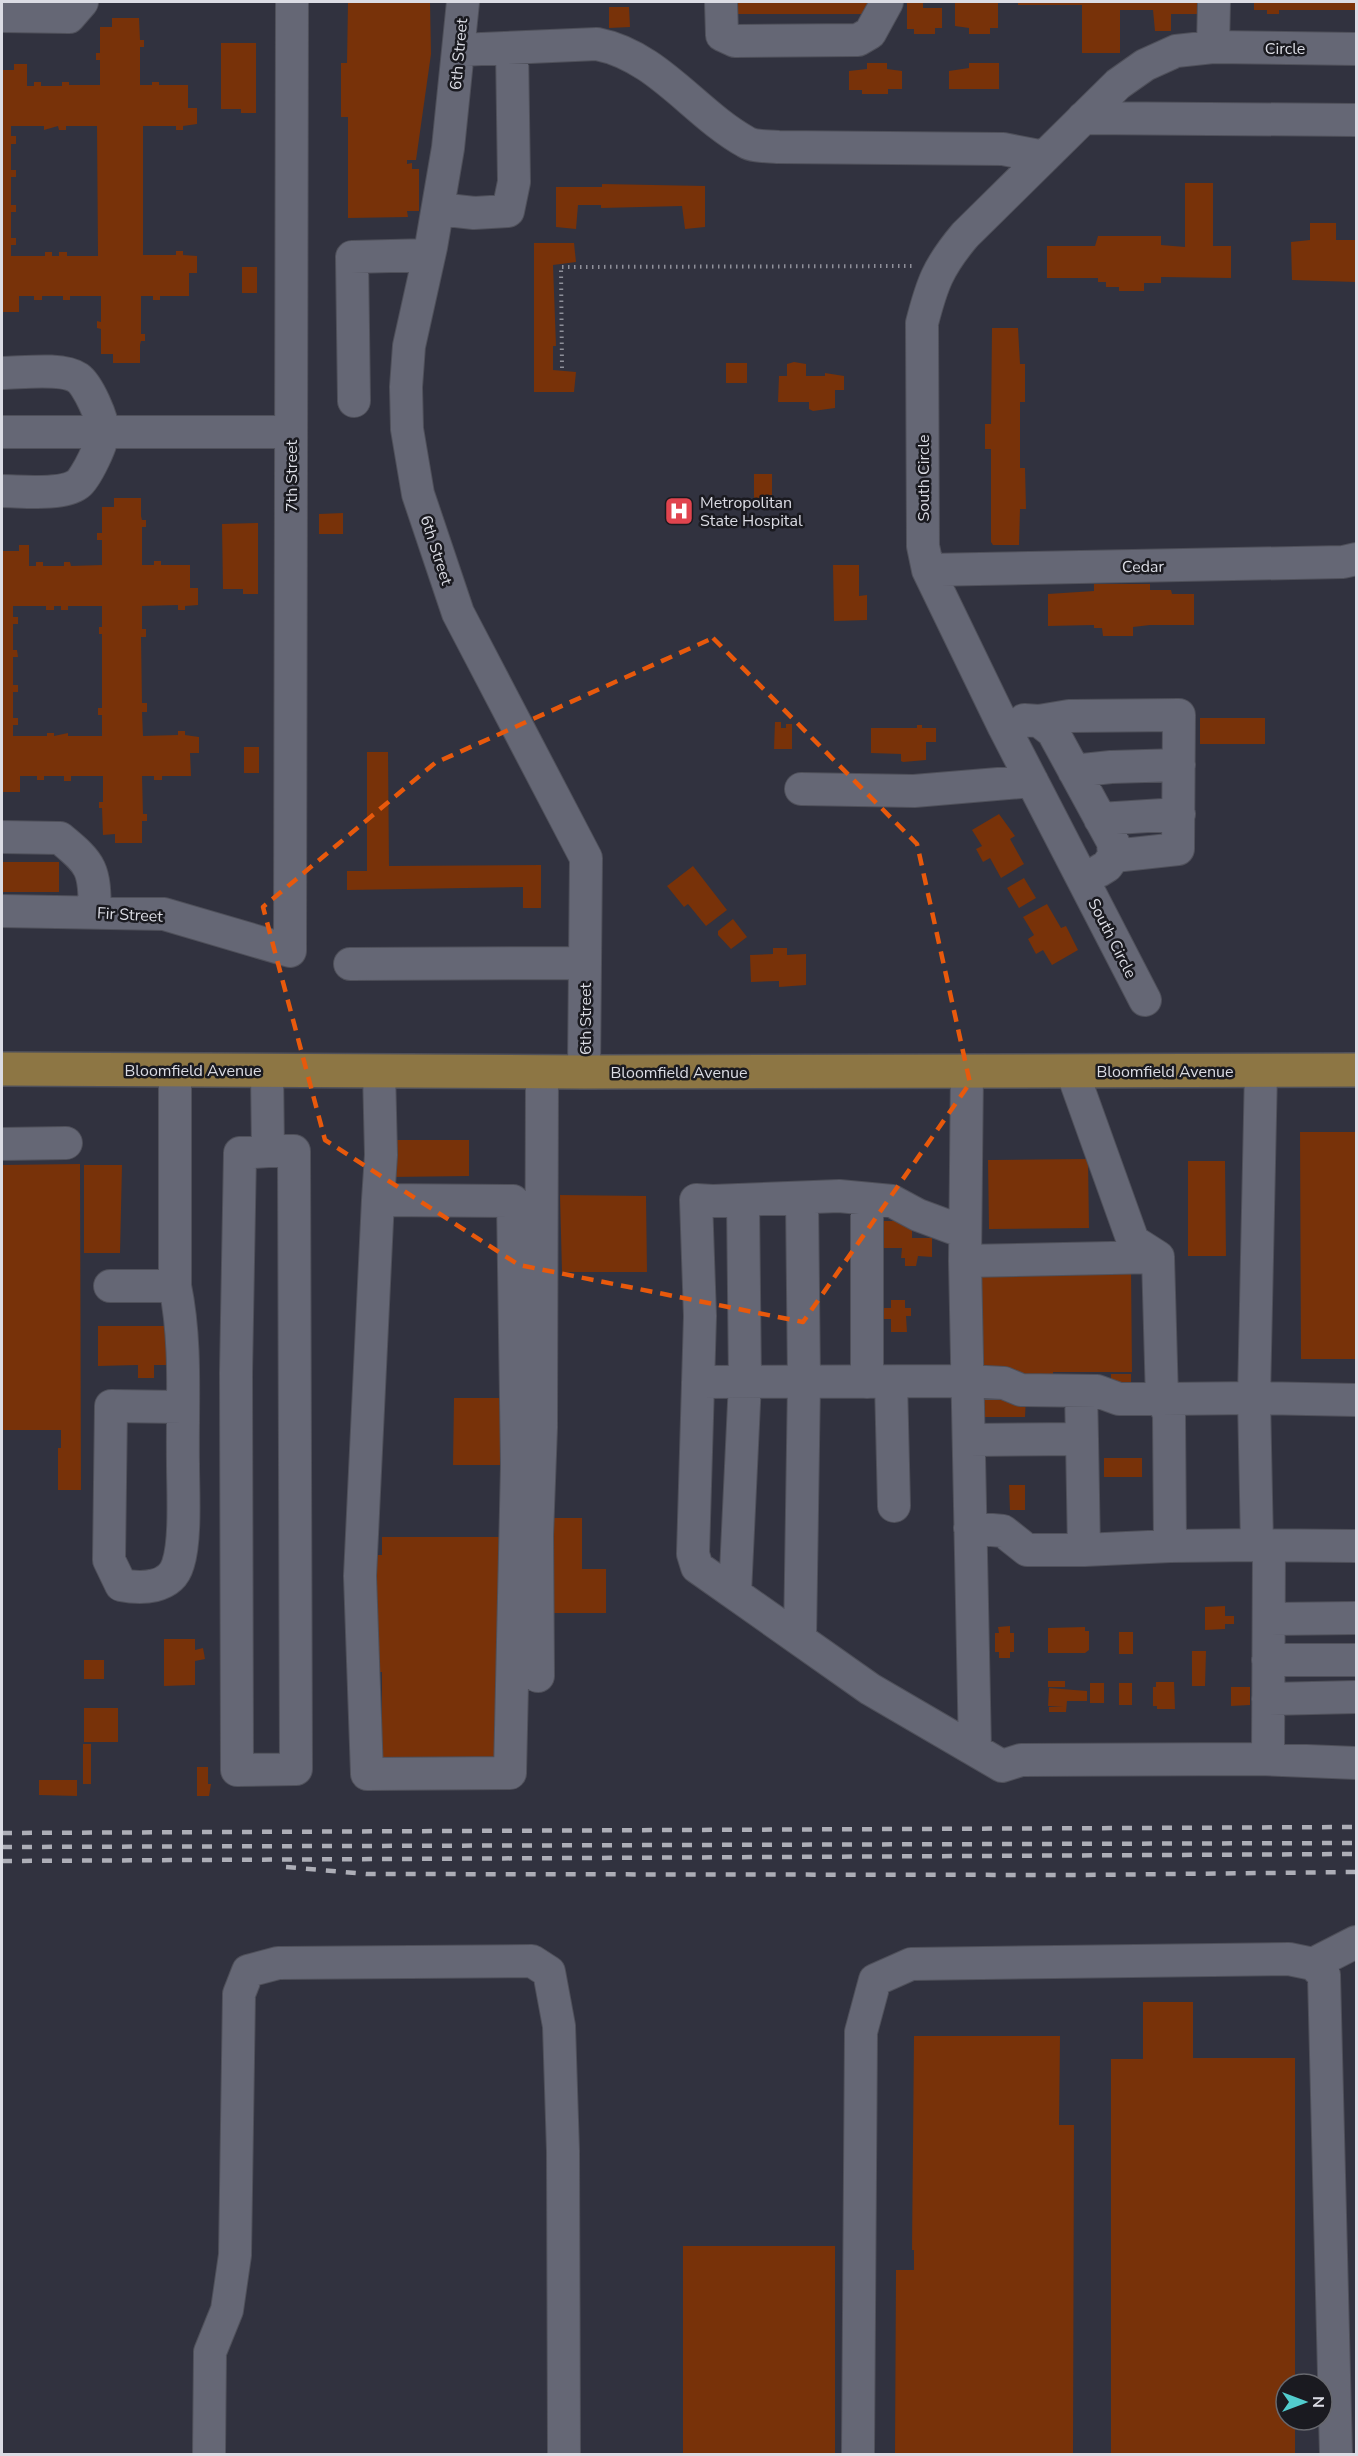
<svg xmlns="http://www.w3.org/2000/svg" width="1358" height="2456" font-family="'Nunito Sans',sans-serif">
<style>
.building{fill:#783209;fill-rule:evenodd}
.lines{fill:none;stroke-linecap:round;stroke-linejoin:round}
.minor-casing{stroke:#4f505a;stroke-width:34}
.major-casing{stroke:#4f505a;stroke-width:36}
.path{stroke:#8e8f99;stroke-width:4;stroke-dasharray:1.5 4.5;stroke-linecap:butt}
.minor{stroke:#656775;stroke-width:32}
.major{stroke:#8d7644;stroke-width:33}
.rail{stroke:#adaeb7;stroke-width:4.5;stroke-dasharray:10 10;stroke-linecap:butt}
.marked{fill:none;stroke:#e8590c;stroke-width:4.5;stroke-dasharray:12 8;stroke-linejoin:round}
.labels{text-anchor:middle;stroke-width:5;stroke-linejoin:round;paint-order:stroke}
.street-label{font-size:16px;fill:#dbdce4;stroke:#1a1a20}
.poi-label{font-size:16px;fill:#dbdce4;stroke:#1a1a20;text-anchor:start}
</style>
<rect width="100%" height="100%" fill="#31323f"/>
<path class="building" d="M348,2h82l1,52 -15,106h-9v4l5,-1v6h7v42h-12l1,6 -60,1v-101h-7v-54h6z
M735,2h133v12h-133z
M907,2h16v6h19v20h-7v6h-21v-5h-7z
M955,2h43v26h-8v6h-21v-6l-14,-2z
M1018,2h182v12h-29v17h-16l-2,-21h-33v43h-38v-48h-64z
M1254,2h102v8h-77v4h-12v-4h-13z
M609,7h20l1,20 -21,1z
M112,18h27l1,22h4v7h-4v38h12v-3h7v3h29v23h9v16l-14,2v4h-7v-4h-33v129h33v-4h7v4l14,1v17h-8v23h-29v4h-7v-4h-12v38h4v7h-4l-1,4v18h-27v-9h-12v-25l-4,-1v-7l4,1v-26h-31v4h-7v-4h-21v4h-8v-4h-15v16h-17v-242h12v-6h13v22h7v-4h7v4h21v-4h7v3h31v-25h-4v-7h4v-26h12zM11,126h33v4l14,-4 1,4h7v-4h31l1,130h-31v-4h-8v4h-7v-4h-7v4h-34v-11h5v-7h-5v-26h5v-7h-5v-28h5v-7h-5v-26h5v-8h-5z
M221,43h35v70h-15v-4h-20z
M867,63h20v6l15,2v18h-14v5h-26v-4h-13v-19l18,-2z
M969,63h30v26h-50v-18l20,-3z
M1185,183h28v63h18v32l-70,-1v6h-17v8h-25v-4h-13v-5h-8v-4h-51v-32h48l3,-10h63v9l24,2z
M602,184l103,2v41l-20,2 -3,-23 -81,2v-3h-23l-2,24 -20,-2v-40h46z
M1310,223h26v17h20v42l-64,-2 -1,-38 19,-2z
M534,243h40l2,19 -23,3 3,81h-3v24l23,2 -2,20h-40z
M242,267h15v26h-15z
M992,328h26l2,36h5v38h-5v66h5l1,41h-6l-1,36h-26l-2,-3v-93h-6v-25h6z
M794,362l12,2v12h19v-3l19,3v14h-9v18l-22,3 -4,-2v-7h-31l1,-26h8v-12z
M726,363h21v20h-21z
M754,474h18v28h-18z
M114,498h27v18l1,4h4v7h-4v38h12v-4h7v4h29v23h8v17l-13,1v4h-7v-5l-36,1v23h4v8h-5l1,66h5v9h-5l1,24 35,-1v-4h7v4l14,2v16h-9l1,23h-29v4h-8v-4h-12l1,38h4v7h-5v22h-27v-9l-12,1 -1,-27h-3v-6h4v-26h-32v5h-7v-5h-20v4h-7v-4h-17v16h-18v-241h17v-6h10v21h7v-4h7v4h21v-4h6l1,4 31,-1v-25h-5v-7h5v-26h12zM13,606h33v4h8v-4h7v4h7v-4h34v21h-3v7h3v74h-4v7h4v21h-34v-3l-14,3v-3h-7v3h-34v-11h5v-7h-5v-26h5v-7h-5v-28h5l-1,-7h-4v-26h5v-7h-5z
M343,513v21h-24v-20z
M258,523v71h-15v-5h-20l-1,-65z
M833,565h26v31l8,-1v25l-33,1z
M1094,584h56v6h21l1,4h22v31h-44l-17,2v9h-30l-1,-8h-8v-3l-46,1v-32l46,-3z
M1200,718h65v26h-65z
M775,722h6v6h5v-4h6v25h-18z
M917,725h5v3h14v14h-10v18l-23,2 -2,-1v-7l-30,-1v-25h46z
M244,747h15v26h-15z
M367,752h21l1,114 152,-1v43h-18v-21l-176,3v-19h20z
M999,814l16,22 -5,3 14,25 -23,14 -11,-20 -7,4 -7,-13 6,-3 -10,-16z
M2,862h57v30h-57z
M693,866l34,44 -21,16 -18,-22 -4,3 -17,-21z
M1024,878l12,20 -17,10 -12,-20z
M1047,904l14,24 5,-2 12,24 -26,15 -9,-15 -7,4 -8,-15 6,-4 -11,-18z
M733,919l14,18 -16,12 -13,-14v-4z
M773,948h14v7l19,-1v31l-27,2v-6l-28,1 -1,-27 23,-1z
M1300,1132h56v227h-55z
M391,1140h78v36l-78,1z
M1088,1159l1,69 -100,1 -1,-69z
M1188,1161h37l1,95h-38z
M80,1164l1,326h-23v-42h3v-18h-59v-265z
M84,1165h38l-2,88h-36z
M560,1195l86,1 1,76h-85z
M883,1221h29v17h20v19l-14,-1 -2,10h-11v-8h-4l1,-10h-19z
M1131,1269l1,103h-79v15h-34v-15h-38l-1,-102z
M891,1300h14v8h6v8h-5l1,16h-16v-13h-8l-1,-11h9z
M98,1326h76v39h-20v13h-16v-13l-40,1z
M1111,1374h20v18h-20z
M980,1397h46l-1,20h-45z
M454,1398h56v67h-57z
M1104,1458h38v19h-38z
M1009,1485h16v25h-15z
M543,1518h39v51h24v44h-63z
M382,1537h122l1,226 -123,1v-92h-14l4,-117h10z
M1225,1606v10h9v8h-9v5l-20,1v-23z
M1010,1626v7h4v19h-4v6h-11v-6h-4v-19h4l-1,-6z
M1085,1627v4h4v19l-4,3h-37v-25z
M1119,1632h14v22h-14z
M164,1639h31v11l8,-2 2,11 -10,2v24l-31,1z
M1192,1651h14l-1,35h-13z
M84,1660h20v19h-20z
M1048,1681h17v6h-17z
M1156,1682h18l1,27h-18v-3h-4v-19h3z
M1090,1683h14v20h-14z
M1119,1683h13v22h-13z
M1231,1687h19v18l-19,1z
M1049,1688l38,3v10h-20l-1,11h-17v-5l14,-1h-15z
M84,1708h34v34h-34z
M83,1744h8v40h-8z
M197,1767h11v17h3l-2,12h-12z
M39,1780h38v16l-38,-1z
M1143,2002h50v56h102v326h-9v36h9v34h-184v-395h32z
M914,2036h146l-1,89h15l-1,329h-178l1,-184h18v-20h-2z
M683,2246h152v208h-152z"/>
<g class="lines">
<g class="minor-casing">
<path id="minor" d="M463,2l-15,146 -17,99 -22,99 -3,41 1,42 11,65 40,119 128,245 -2,214
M721,2l1,33 13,6 123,-1 12,-7 17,-31
M2,16l67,1 13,-15
M1213,47l1,-45
M459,50l138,-6c61,12 97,69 149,98 8,5 22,4 32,5l225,2 41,8
M1083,118l273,2
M438,209l36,4 34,-2 6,-29 -2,-134
M2,373c19,0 60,-6 76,5 10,7 25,41 25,53 1,10 -17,47 -25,53 -16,12 -57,7 -76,7
M354,401l-2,-144 77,-2
M2,432h289
M928,570l415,-8 13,-3
M1024,720l15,1 14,11 60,110 1,14 -7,10 -8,5
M1039,721l30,-5 110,-1 -1,134 -64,7
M1074,771l37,-4 68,-2
M801,789l113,2 118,-10
M1100,819l79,-5
M2,837l58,1c33,27 34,31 35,74
M2,911l162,3 126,37 2,-949
M350,964l235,-1
M1145,1000l-141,-273 -76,-157 -5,-24 -1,-223c10,-39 16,-56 43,-88l153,-151 27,-19 31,-14 37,-4 143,2
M267,1070l1,81h26l2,618 -59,1 -1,-397 4,-220 28,-2
M1261,1070l-7,328 102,2
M967,1071l-2,190 193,-4
M1072,1071l61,170 25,16 4,142 92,-1 3,147 -87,1
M2,1144l64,-1
M867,1199v183
M378,1200l135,1 4,264 -7,308 -143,1 -7,-198 18,-376 3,-45 -2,-84
M964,1232l-46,-17 -26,-14 -53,-5 -126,5 -17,-1 4,116 -7,238 4,13 173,122 132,77 19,-6 239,-1 96,4
M965,1261l10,489
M110,1286h65v-216
M175,1286c12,58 7,119 8,178 0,26 3,76 -5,100 -7,25 -37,25 -57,21l-12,-25 2,-154 71,1
M698,1382l269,-1 37,2 17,7 76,1 22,8h43l7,15 1,132 -86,4
M891,1382l3,124
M969,1440l113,-1 -1,-48
M970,1528l33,3 24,19h57l-2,-111
M1257,1545l99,1
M735,1593l10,-211 -2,-182
M1269,1619l87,-1
M800,1639l4,-257 -2,-184
M1268,1660h88
M538,1676l-1,-141 4,-108 1,-355
M1268,1699l88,-2
M1268,1759l1,-214
M1313,1964l43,-22
M209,2454l1,-102 17,-42 8,-55 4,-261 9,-23 30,-8 254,-2 17,11 10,54 4,125 1,303
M858,2454l3,-422 14,-52 36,-16 378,-5 24,5 11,11 12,479"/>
</g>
<g class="major-casing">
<path id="major" d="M2,1069l582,3 772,-2"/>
</g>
<path class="path" d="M562,368l-1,-101 355,-1"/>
<use href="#minor" class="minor"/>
<use href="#major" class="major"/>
<path class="rail" d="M2,1833l1354,-6
M2,1847l1354,-4
M2,1861l1354,-7
M286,1867l81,7 715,1 274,-3"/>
</g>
<path class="marked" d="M713,638l204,206 53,239 -167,239 -284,-57 -194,-125 -62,-233 172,-144z"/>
<defs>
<g id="hospital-square" transform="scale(1.5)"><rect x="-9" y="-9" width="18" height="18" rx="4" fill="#e0444e" stroke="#1a1a20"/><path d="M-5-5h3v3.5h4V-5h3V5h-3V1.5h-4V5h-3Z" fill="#fff"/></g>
</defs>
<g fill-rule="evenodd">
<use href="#hospital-square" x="679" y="511"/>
</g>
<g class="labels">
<g class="street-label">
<text x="1285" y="54">Circle</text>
<text transform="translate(458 54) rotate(-85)" y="6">6th Street</text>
<text transform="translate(291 476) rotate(-90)" y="6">7th Street</text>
<text transform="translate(923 478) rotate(-90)" y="6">South Circle</text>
<text transform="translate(437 550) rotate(72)" y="6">6th Street</text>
<text transform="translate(1143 566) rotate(-1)" y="6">Cedar</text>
<text transform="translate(130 914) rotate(3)" y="6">Fir Street</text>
<text transform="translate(1113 938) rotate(63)" y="6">South Circle</text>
<text transform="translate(585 1019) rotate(-90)" y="6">6th Street</text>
<text x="193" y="1076">Bloomfield Avenue</text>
<text x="1165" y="1077">Bloomfield Avenue</text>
<text x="679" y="1078">Bloomfield Avenue</text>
</g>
<g class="poi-label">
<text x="700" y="508">Metropolitan<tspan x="700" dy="18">State Hospital</tspan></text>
</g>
</g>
<rect width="1358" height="2456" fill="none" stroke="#dbdce4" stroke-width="6"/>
<g transform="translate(1304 2402) rotate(90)"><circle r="28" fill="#1a1a20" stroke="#67686e" stroke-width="1.5"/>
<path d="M0-4.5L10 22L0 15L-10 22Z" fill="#52cdce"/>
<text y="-9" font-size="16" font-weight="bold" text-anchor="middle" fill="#dbdce4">N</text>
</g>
</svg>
